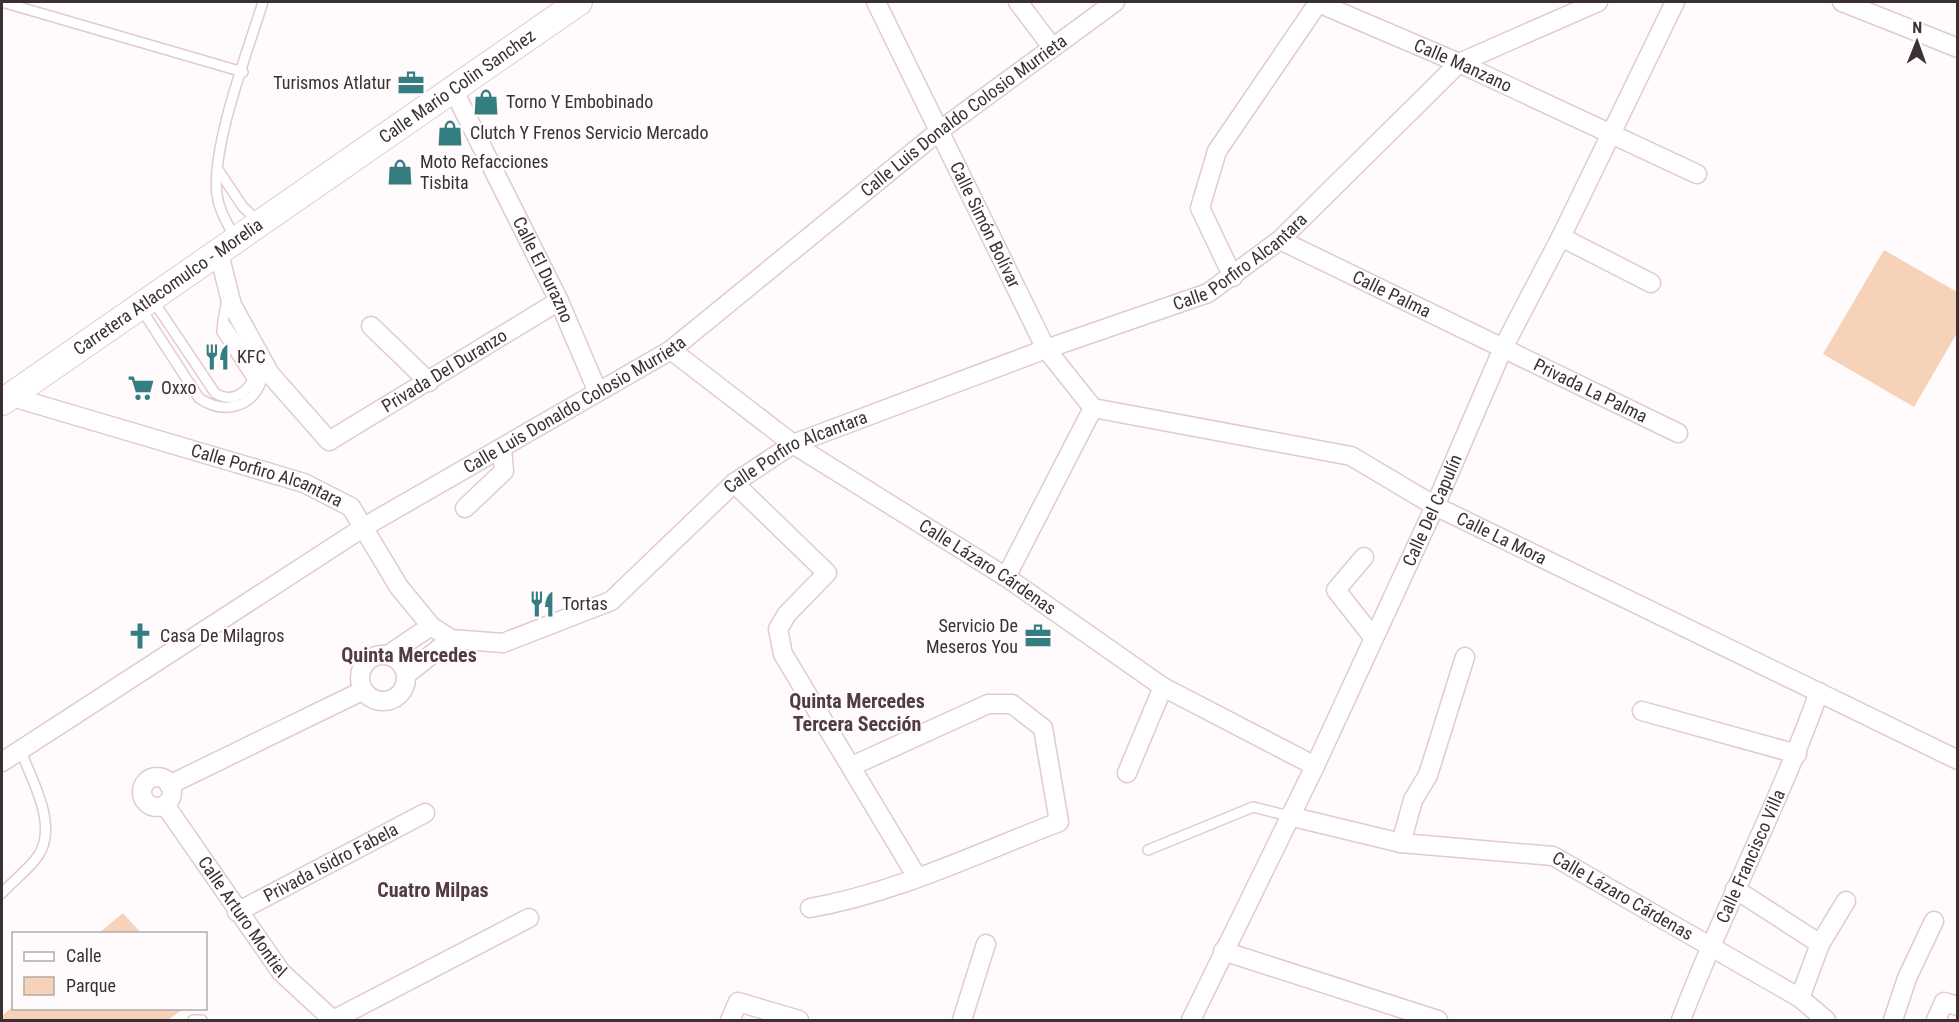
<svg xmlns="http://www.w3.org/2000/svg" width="1959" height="1022" font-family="'Roboto Condensed',sans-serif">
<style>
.green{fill:#f5d2b8}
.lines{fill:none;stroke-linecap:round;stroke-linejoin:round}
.lane-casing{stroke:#e3c9d1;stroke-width:12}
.street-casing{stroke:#e3c9d1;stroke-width:21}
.secondary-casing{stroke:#e3c9d1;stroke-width:28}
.lane{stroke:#fff;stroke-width:9}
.street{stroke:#fff;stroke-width:18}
.secondary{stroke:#fff;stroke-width:26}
.labels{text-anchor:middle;stroke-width:4.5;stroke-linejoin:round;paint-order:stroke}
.street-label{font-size:18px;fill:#3b3134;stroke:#fffafb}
.poi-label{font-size:18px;fill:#3b3134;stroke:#fffafb;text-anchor:start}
.neighbourhood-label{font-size:20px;font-weight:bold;fill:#503c42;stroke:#fffafb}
</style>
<rect width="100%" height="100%" fill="#fffafb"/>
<path class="green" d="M1884,250l73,42v41l-43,74 -91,-53z
M123,913l18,20h-42z
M13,1006l1,2 169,1 -15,11h-166v-4z"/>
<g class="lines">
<g class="lane-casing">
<path id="lane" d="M2,2l241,70
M217,168l26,39 16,15
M235,238c-7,-14 -16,-27 -18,-43 -6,-48 31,-145 46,-193
M152,299l63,94c16,10 29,2 38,-13l-31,-48 1,-11
M140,307l59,91c23,16 51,11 62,-16l-4,-12 -34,-49 4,-23
M1148,850l105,-43 36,9
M2,893c11,-12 27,-24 36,-37 21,-31 -7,-77 -18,-107
M193,1020h9"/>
</g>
<g class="street-casing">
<g id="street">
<path id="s1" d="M876,2l170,347 47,59 258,48 84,50 523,254"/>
<path d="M1018,2l34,45"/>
<path id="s2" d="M1316,2l143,61 238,111"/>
<path d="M1842,2l116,46"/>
<path id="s3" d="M453,89l106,212 38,89"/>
<path d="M1561,237l90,46"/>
<path id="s4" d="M1280,240l398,193"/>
<path id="s5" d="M218,250l14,55 38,69 59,67 230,-140"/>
<path d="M1233,277l-33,-69 17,-57 101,-148"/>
<path d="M371,326l58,56"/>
<path id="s6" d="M671,350l122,94 213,133 157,110 152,79"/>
<path id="s7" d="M9,396l295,87 47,24 48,80 32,39 20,13 52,4 108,-42 123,-118 59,-39 253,-95 162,-56 72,-53 179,-177 139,-61"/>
<path d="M734,483l93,90 -40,41 -9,15 5,25 134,223"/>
<path d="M465,508l39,-37 -2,-22"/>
<path d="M1364,557l-28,33 37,47"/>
<path d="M1006,577l87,-169"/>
<circle cx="383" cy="678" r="23"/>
<path d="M388,655l43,-29"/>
<path d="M406,675l45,-36"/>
<path d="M1642,711l155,43"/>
<path id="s8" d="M2,762l362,-235 307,-177 268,-219 176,-129"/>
<path d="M1127,773l36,-86"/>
<circle cx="157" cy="792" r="15"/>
<path d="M169,785l193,-94"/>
<path id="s9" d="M165,805l116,167 52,48 196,-102"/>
<path id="s10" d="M1289,816l112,27 152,13 247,142 26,22"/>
<path d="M1401,843l12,-43 15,-25 37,-118"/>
<path d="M1735,889l85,55"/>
<path d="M810,908c86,-15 168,-55 249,-86l-16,-94 -31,-24h-24l-136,62"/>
<path id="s11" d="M237,912l188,-99"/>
<path d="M1223,951l215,69"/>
<path d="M1800,998l20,-54 26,-43"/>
<path d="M730,1020l8,-18 61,18"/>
<path d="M962,1020l24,-76"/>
<path id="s12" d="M1191,1020l124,-254 120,-260 68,-158 58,-111 114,-235"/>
<path id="s13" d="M1681,1020c42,-111 98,-216 138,-328"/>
<path d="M1893,1020l14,-42 27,-57"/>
<path d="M1936,1020l8,-18 14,4"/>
</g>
</g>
<g class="secondary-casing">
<g id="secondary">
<path id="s14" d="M2,402l577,-400"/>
</g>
</g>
<use href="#lane" class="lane"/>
<use href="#street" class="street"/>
<use href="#secondary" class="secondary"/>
</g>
<defs>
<g id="office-bare" transform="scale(2.07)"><path d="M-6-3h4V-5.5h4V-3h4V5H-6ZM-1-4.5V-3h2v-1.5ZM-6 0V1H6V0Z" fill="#347d81" stroke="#fffafb" stroke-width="2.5" paint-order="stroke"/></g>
<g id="shop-bare" transform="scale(2.07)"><path d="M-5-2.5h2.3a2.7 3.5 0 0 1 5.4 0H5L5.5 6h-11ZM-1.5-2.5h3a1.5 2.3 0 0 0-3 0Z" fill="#347d81" stroke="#fffafb" stroke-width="2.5" paint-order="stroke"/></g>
<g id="restaurant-bare" transform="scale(2.07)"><path d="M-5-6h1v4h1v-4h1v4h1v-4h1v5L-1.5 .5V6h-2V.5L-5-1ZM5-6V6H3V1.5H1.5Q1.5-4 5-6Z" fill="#347d81" stroke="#fffafb" stroke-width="2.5" paint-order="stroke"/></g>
<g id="supermarket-bare" transform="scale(2.07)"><path d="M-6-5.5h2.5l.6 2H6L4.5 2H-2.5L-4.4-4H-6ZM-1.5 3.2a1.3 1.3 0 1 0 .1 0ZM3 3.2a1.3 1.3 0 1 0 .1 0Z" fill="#347d81" stroke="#fffafb" stroke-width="2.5" paint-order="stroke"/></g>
<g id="church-bare" transform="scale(2.07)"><path d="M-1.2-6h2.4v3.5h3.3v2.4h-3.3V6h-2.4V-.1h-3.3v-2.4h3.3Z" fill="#347d81" stroke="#fffafb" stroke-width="2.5" paint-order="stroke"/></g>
</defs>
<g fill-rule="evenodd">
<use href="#office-bare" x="411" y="83"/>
<use href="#shop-bare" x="486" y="102"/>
<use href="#shop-bare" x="450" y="133"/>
<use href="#shop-bare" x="400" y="172"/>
<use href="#restaurant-bare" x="217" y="357"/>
<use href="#supermarket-bare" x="141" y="388"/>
<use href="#restaurant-bare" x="542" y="604"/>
<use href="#church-bare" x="140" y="636"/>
<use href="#office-bare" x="1038" y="636"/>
</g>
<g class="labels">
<g class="street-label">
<text dy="6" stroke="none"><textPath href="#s2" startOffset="160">Calle Manzano</textPath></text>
<text dy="6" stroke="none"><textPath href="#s14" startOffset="554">Calle Mario Colin Sanchez</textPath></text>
<text dy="6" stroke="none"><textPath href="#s8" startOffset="1161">Calle Luis Donaldo Colosio Murrieta</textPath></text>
<text dy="6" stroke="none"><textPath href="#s1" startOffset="248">Calle Simón Bolívar</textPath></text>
<text dy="6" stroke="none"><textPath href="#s7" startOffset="1422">Calle Porfiro Alcantara</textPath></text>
<text dy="6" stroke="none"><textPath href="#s3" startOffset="202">Calle El Durazno</textPath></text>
<text dy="6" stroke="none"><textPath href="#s14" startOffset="202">Carretera Atlacomulco - Morelia</textPath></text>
<text dy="6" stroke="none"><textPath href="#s4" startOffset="124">Calle Palma</textPath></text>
<text dy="6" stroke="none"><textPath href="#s5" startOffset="360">Privada Del Duranzo</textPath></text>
<text dy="6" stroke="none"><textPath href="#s4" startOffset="345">Privada La Palma</textPath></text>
<text dy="6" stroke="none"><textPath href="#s8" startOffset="675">Calle Luis Donaldo Colosio Murrieta</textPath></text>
<text dy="6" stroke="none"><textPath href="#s7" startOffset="936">Calle Porfiro Alcantara</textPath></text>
<text dy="6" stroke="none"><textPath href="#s7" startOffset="270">Calle Porfiro Alcantara</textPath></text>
<text dy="6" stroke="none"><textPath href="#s12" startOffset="564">Calle Del Capulín</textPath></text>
<text dy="6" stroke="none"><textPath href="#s1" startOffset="896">Calle La Mora</textPath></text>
<text dy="6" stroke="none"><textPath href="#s6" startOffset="384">Calle Lázaro Cárdenas</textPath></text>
<text dy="6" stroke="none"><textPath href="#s13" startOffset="178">Calle Francisco Villa</textPath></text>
<text dy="6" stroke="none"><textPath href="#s11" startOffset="106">Privada Isidro Fabela</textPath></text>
<text dy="6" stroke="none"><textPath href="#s10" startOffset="348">Calle Lázaro Cárdenas</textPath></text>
<text dy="6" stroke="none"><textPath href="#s9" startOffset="136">Calle Arturo Montiel</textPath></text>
</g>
<g class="poi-label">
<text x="391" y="89" text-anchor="end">Turismos Atlatur</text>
<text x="506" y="108">Torno Y Embobinado</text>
<text x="470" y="139">Clutch Y Frenos Servicio Mercado</text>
<text x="420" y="168">Moto Refacciones<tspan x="420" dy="21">Tisbita</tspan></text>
<text x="237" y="363">KFC</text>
<text x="161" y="394">Oxxo</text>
<text x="562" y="610">Tortas</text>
<text x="1018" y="632" text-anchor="end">Servicio De<tspan x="1018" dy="21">Meseros You</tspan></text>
<text x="160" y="642">Casa De Milagros</text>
</g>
<g class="neighbourhood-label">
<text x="409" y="662">Quinta Mercedes</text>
<text x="857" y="708">Quinta Mercedes<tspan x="857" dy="23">Tercera Sección</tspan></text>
<text x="433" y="897">Cuatro Milpas</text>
</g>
</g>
<rect width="1959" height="1022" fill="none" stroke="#3b3134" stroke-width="6"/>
<rect x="12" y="932" width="195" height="78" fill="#fffafb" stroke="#b1aaab" stroke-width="1.5"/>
<rect x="24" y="952" width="30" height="9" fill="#ffffff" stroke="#b1aaab" stroke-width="1.5"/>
<text x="66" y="962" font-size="18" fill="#3b3134">Calle</text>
<rect x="24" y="977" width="30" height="18" fill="#f5d2b8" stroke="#b1aaab" stroke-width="1.5"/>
<text x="66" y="992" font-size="18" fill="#3b3134">Parque</text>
<g transform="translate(1917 42) rotate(1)" stroke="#fffafb" stroke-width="4.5" paint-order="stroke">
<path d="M0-4.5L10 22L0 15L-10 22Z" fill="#3b3134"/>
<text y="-9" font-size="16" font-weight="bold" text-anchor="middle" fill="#3b3134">N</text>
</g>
</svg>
